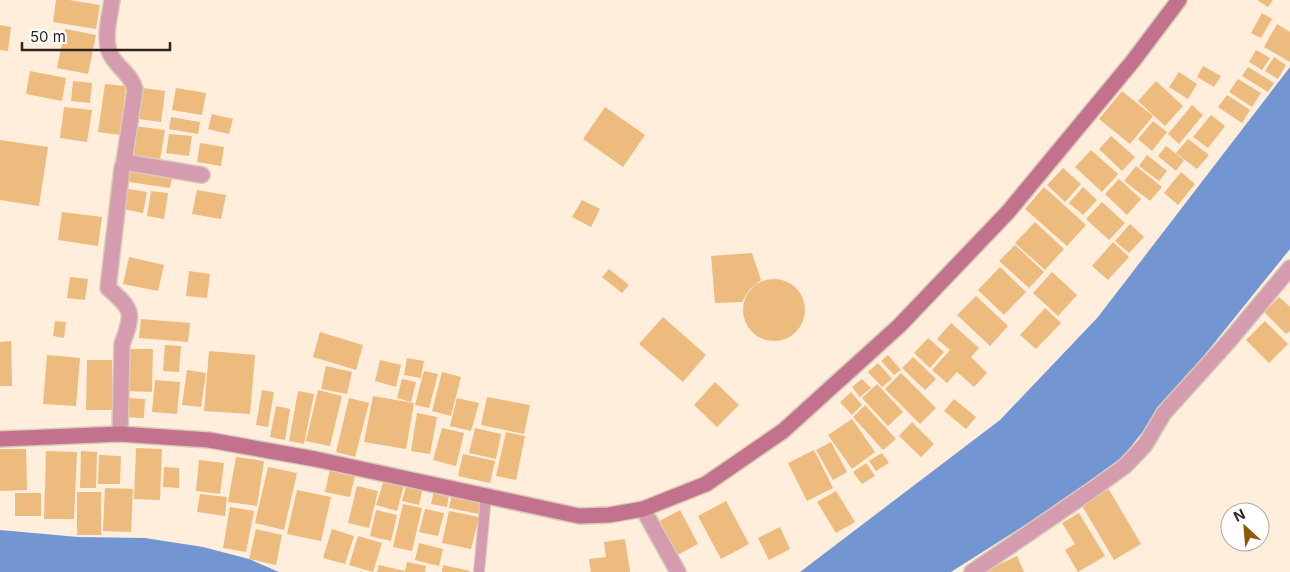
<svg xmlns="http://www.w3.org/2000/svg" width="1290" height="572" font-family="Inter,sans-serif">
<style>
.water{fill:#7395d1}
.building{fill:#eebb7f}
.lines{fill:none;stroke-linecap:round;stroke-linejoin:round}
.service-casing{stroke:#d9cab9;stroke-width:12}
.minor-casing{stroke:#d9cab9;stroke-width:18}
.secondary-casing{stroke:#d9cab9;stroke-width:18}
.service{stroke:#d49cae;stroke-width:10}
.minor{stroke:#d49cae;stroke-width:15}
.secondary{stroke:#c2728d;stroke-width:15}
</style>
<rect width="100%" height="100%" fill="#ffeedb"/>
<path class="water" d="M1290,67v182l-178,221 -161,102h-151l200,-152 98,-103z
M0,530l78,7 67,1 58,9 46,12 30,13h-279z"/>
<path class="building" d="M56,0h13l31,5 -4,24 -43,-7z
M1257,0h16l-5,7z
M1262,13l10,6 -11,19 -10,-5z
M1277,24l13,8v30l-26,-15z
M0,25l11,2 -3,24 -8,-1z
M65,29l31,6 -8,39 -31,-6z
M1256,50l14,8 -8,12 -13,-8z
M1274,57l12,8 -8,14 -13,-8z
M1203,66l18,10 -7,11 -17,-10z
M1248,67l26,16 -6,9 -26,-16z
M30,71l36,7 -4,23 -36,-7z
M1179,72l18,12 -9,15 -19,-12z
M1238,79l23,14 -9,14 -23,-15z
M73,81l19,2 -2,20 -19,-2z
M1156,81l27,25 -18,20 -27,-25z
M105,84l21,2 -6,49 -22,-3z
M143,88l22,3 -4,31 -22,-3z
M176,88l30,5 -4,22 -30,-5z
M1122,91l31,25 -23,28 -31,-25z
M1227,95l23,15 -8,13 -24,-16z
M1192,105l11,10 -24,29 -11,-10z
M64,107l28,3 -5,32 -27,-4z
M605,107l40,28 -22,32 -40,-28z
M212,114l21,5 -4,15 -21,-5z
M1211,115l14,11 -17,22 -15,-11z
M171,117l29,5 -2,12 -29,-5z
M1153,121l14,11 -15,19 -14,-12z
M135,126l30,4 -5,30 -30,-4z
M169,134l23,2 -3,20 -23,-3z
M1111,136l24,21 -13,14 -23,-22z
M1188,139l21,16 -12,14 -21,-16z
M0,140l48,7 -9,59 -39,-6z
M200,143l24,4 -3,19 -24,-4z
M1166,146l18,14 -8,11 -18,-15z
M1091,150l27,24 -16,18 -27,-25z
M1147,155l20,16 -8,10 -20,-15z
M124,164l49,8 -3,16 -48,-7z
M1136,166l26,21 -12,14 -26,-20z
M1063,168l18,16 -16,18 -18,-17z
M1181,172l14,12 -17,21 -14,-12z
M1119,179l22,20 -14,16 -22,-21z
M1044,187l42,38 -19,21 -42,-37z
M1083,187l14,13 -14,15 -14,-12z
M122,188l25,4 -4,21 -25,-5z
M197,190l29,5 -5,24 -29,-5z
M151,191l17,2 -4,26 -17,-3z
M582,200l18,9 -9,18 -19,-10z
M1102,202l23,21 -16,17 -23,-21z
M62,212l40,5 -4,29 -40,-6z
M1035,222l29,27 -19,21 -30,-27z
M1130,224l14,13 -15,16 -14,-12z
M1113,242l16,15 -21,23 -16,-14z
M1015,245l29,27 -15,16 -30,-27z
M752,253l9,27 -12,10 -7,12 -27,1 -4,-47z
M129,257l35,8 -6,26 -35,-7z
M1000,267l26,25 -22,23 -26,-25z
M609,269l20,16 -7,8 -20,-16z
M189,271l21,3 -3,24 -21,-2z
M1052,272l25,23 -19,21 -25,-23z
M70,277l18,2 -3,21 -18,-2z
M743 310a31 31 0 1 1 62 0a31 31 0 1 1-62 0Z
M976,296l32,30 -18,20 -33,-31z
M1279,297l11,10v24l-4,3 -22,-22z
M1045,308l16,15 -25,26 -16,-14z
M663,317l43,38 -23,27 -44,-38z
M141,319l49,4 -2,19 -49,-4z
M55,321l11,1 -2,16 -11,-2z
M1265,321l23,23 -19,19 -23,-23z
M951,323l28,25 -8,9 16,16 -13,14 -17,-15 -10,11 -15,-13 18,-20 -13,-11z
M320,332l43,13 -7,25 -43,-13z
M928,338l16,14 -14,16 -16,-15z
M11,341l1,45h-12v-44z
M165,345l16,1 -2,26 -16,-1z
M128,349h25l-1,43 -25,-1z
M209,351l46,4 -5,59 -46,-3z
M47,355l33,3 -4,48 -33,-2z
M888,355l13,15 -7,5 -13,-14z
M913,357l23,22 -11,11 -23,-22z
M407,358l17,3 -3,17 -17,-3z
M87,360h25v50h-26z
M380,360l21,5 -5,22 -21,-6z
M878,363l14,16 -10,8 -14,-15z
M326,366l26,6 -5,22 -26,-5z
M187,370l19,3 -5,34 -19,-2z
M424,371l14,3 -9,34 -14,-3z
M442,372l19,5 -10,39 -19,-5z
M901,373l35,35 -16,16 -35,-35z
M402,379l14,3 -5,20 -14,-4z
M862,379l9,9 -11,9 -8,-10z
M155,380l25,2 -3,32 -25,-2z
M715,382l24,23 -22,22 -23,-22z
M877,384l26,28 -15,14 -26,-28z
M262,390l12,2 -6,35 -12,-2z
M318,390l24,6 -12,50 -24,-5z
M298,391l16,3 -10,50 -15,-3z
M851,392l11,13 -10,10 -12,-13z
M373,396l41,7 -8,46 -42,-7z
M487,397l43,8 -6,29 -43,-9z
M127,398l18,1 -1,19 -19,-1z
M349,398l20,5 -14,54 -19,-5z
M457,398l22,5 -8,28 -21,-5z
M954,399l22,18 -10,12 -22,-18z
M865,405l31,34 -13,11 -30,-33z
M276,406l14,3 -5,31 -15,-3z
M417,413l20,4 -7,37 -19,-3z
M852,419l23,33 -23,17 -24,-34z
M912,422l22,22 -13,13 -22,-21z
M442,428l22,5 -8,33 -23,-6z
M475,428l26,6 -5,25 -27,-6z
M506,432l19,4 -9,44 -20,-4z
M831,442l16,30 -14,8 -17,-30z
M136,448l26,1 -2,51 -26,-1z
M0,449h26l1,41 -27,1z
M814,450l19,38 -26,13 -19,-38z
M46,451l31,1 -3,67h-30z
M81,451l16,1 -1,36h-16z
M882,453l7,10 -13,8 -7,-10z
M463,454l32,7 -5,22 -32,-7z
M99,455l22,1 -1,28h-22z
M236,457l28,4 -7,45 -29,-4z
M199,460l25,3 -4,31 -24,-3z
M866,463l9,13 -13,8 -9,-12z
M331,465l25,6 -6,26 -25,-5z
M164,467l15,1v20l-16,-1z
M268,467l29,6 -13,57 -29,-7z
M384,480l20,5 -7,26 -21,-6z
M407,483l16,4 -4,18 -17,-4z
M357,486l21,5 -9,37 -21,-5z
M105,488l28,1 -2,43 -28,-1z
M1108,488l33,56 -27,16 -33,-56z
M297,490l34,7 -10,44 -34,-7z
M434,491l15,3 -2,13 -16,-3z
M836,491l19,31 -19,11 -19,-31z
M77,492h24v43h-24z
M15,493h26v23h-26z
M200,494l27,3 -2,19 -28,-4z
M452,494l30,7 -3,13 -30,-6z
M726,501l23,43 -28,15 -23,-43z
M403,504l19,4 -10,43 -19,-4z
M230,507l24,4 -8,41 -23,-4z
M425,509l19,4 -6,23 -19,-4z
M376,510l21,5 -6,26 -21,-5z
M680,510l18,34 -26,14 -18,-34z
M449,511l30,6 -8,32 -29,-6z
M1079,513l26,43 -27,16 -13,-22 10,-6 -13,-21z
M780,527l10,22 -21,11 -11,-22z
M256,529l26,6 -6,30 -27,-6z
M332,529l22,7 -9,28 -22,-6z
M358,536l24,7 -9,29 -24,-7z
M625,539l5,33h-39l-2,-13 17,-2 -2,-15z
M419,543l24,6 -4,17 -24,-6z
M1017,556l7,16h-41z
M407,562l19,4 -1,6h-48l2,-7 26,6z
M443,565l27,6v1h-28z"/>
<g class="lines">
<g class="service-casing">
<path id="service" d="M479,572l7,-76"/>
</g>
<g class="minor-casing">
<path id="minor" d="M112,0c-2,15 -8,36 -3,51 5,15 22,22 26,38l-11,73
M120,434l2,-90c12,-31 11,-35 -14,-56l14,-120 2,-6 78,13
M643,509l35,63
M972,572l117,-80 36,-26 20,-21 19,-32 65,-72 61,-73"/>
</g>
<g class="secondary-casing">
<path id="secondary" d="M0,439l120,-5 89,6 106,19 264,57 30,-1 34,-6 63,-25 77,-53 116,-105 109,-114 125,-151 46,-61"/>
</g>
<use href="#service" class="service"/>
<use href="#minor" class="minor"/>
<use href="#secondary" class="secondary"/>
</g>
<g transform="translate(1245 527) rotate(334)"><circle r="24" fill="#ffffff" stroke="#aaa8a5"/>
<path d="M0-4L9 19L0 12L-9 19Z" fill="#8d5a06"/>
<text y="-8" font-size="14" font-weight="bold" text-anchor="middle" fill="#2b251e">N</text>
</g>
<path d="M22 42v8h148v-8" fill="none" stroke="#2b251e" stroke-width="2.5"/>
<text x="30" y="42" font-size="15" fill="#2b251e" stroke="#ffffff" stroke-width="4" paint-order="stroke">50 m</text>
</svg>
